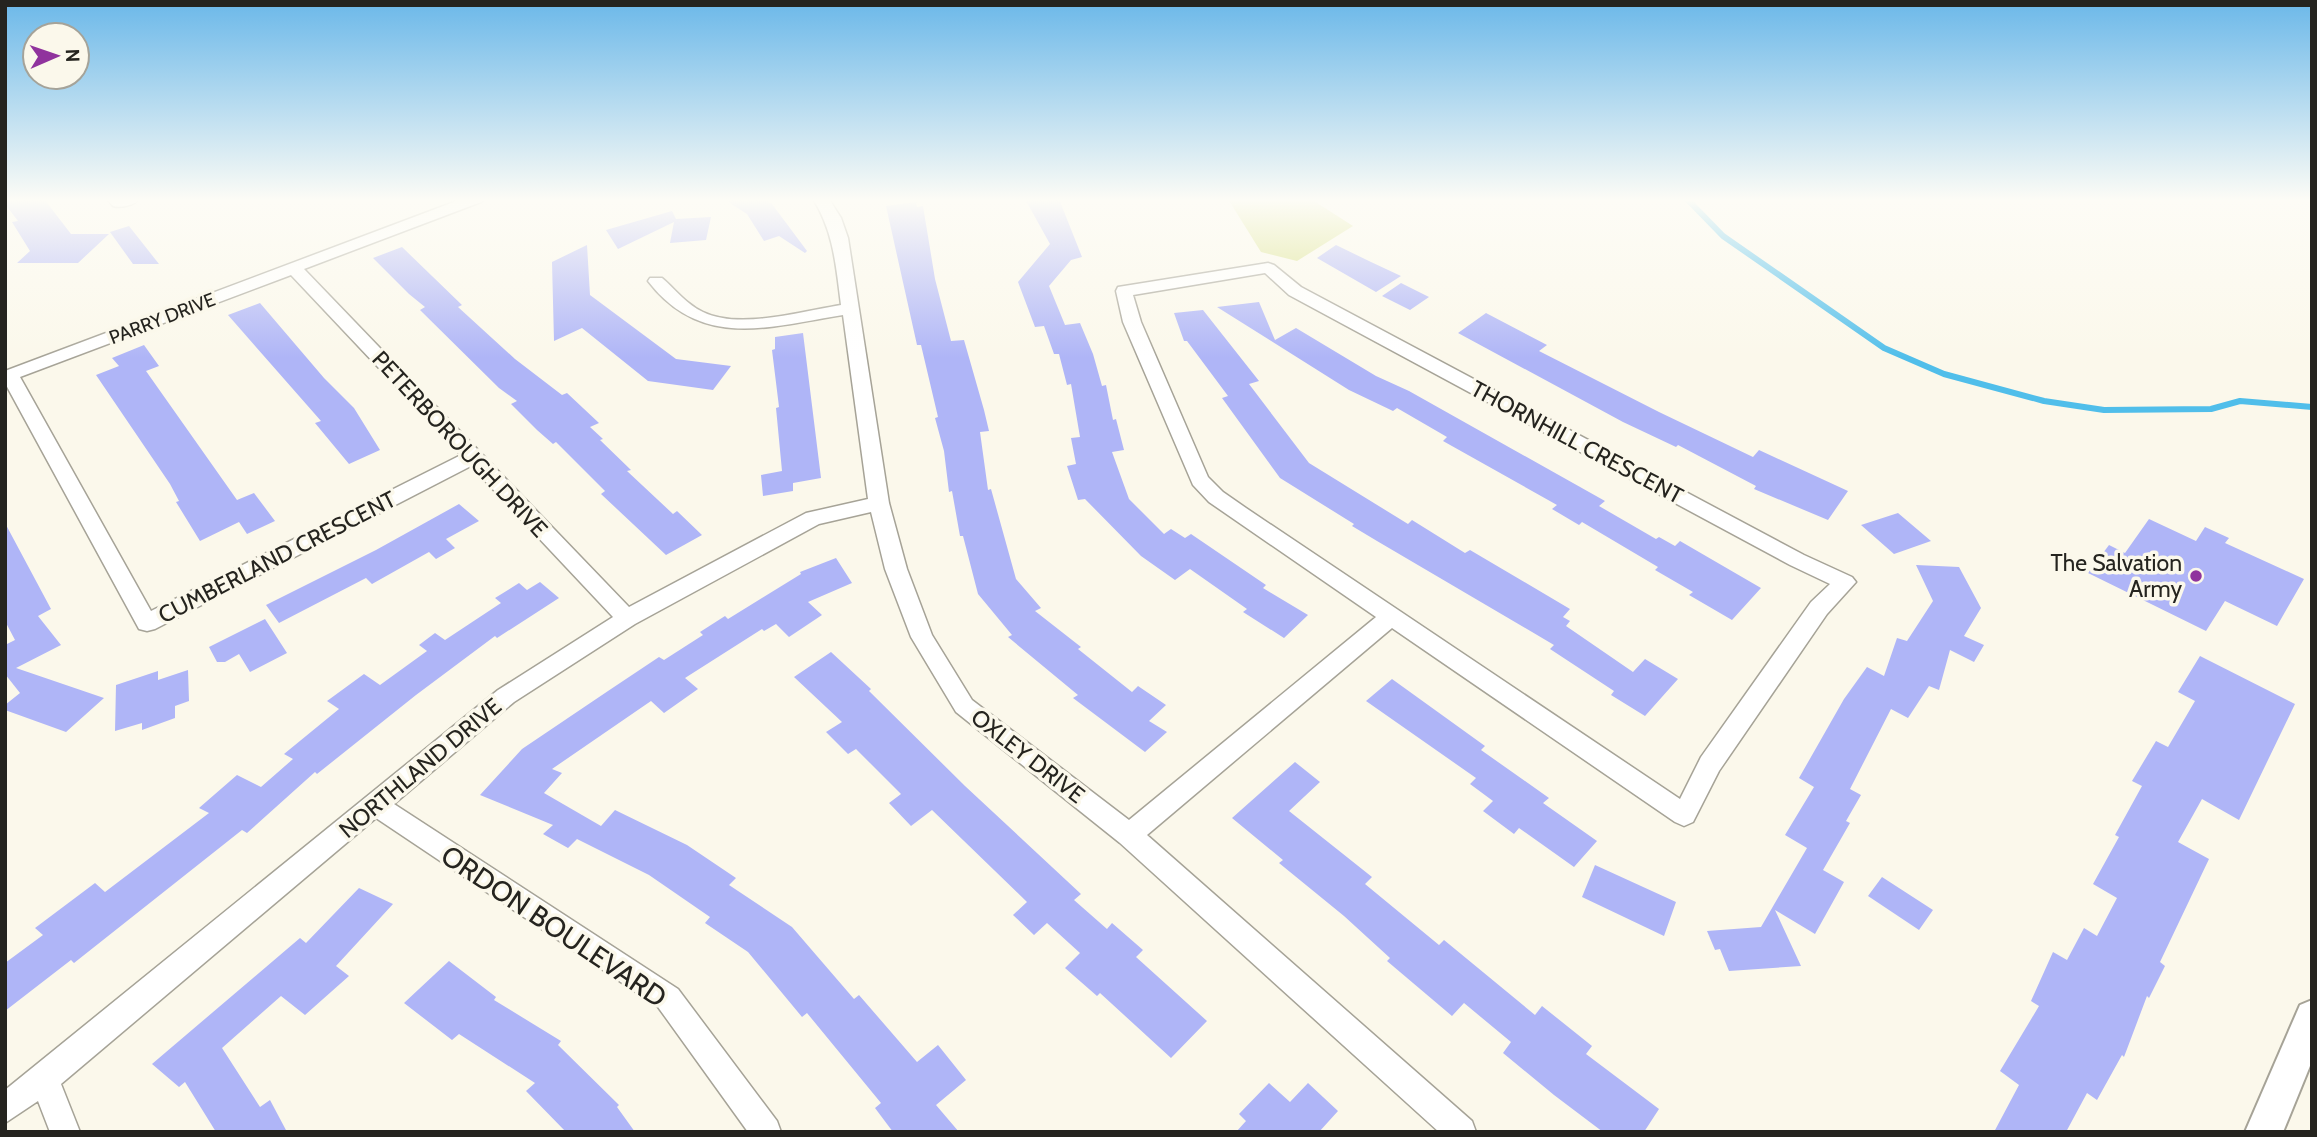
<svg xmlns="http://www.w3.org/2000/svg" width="2317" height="1137" font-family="Cabin,sans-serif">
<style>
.green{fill:#d7df83}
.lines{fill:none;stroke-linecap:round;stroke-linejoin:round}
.stream{stroke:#50beea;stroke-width:6}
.building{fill:#afb5f7}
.minor-casing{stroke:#a6a397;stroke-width:3}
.tertiary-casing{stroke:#a6a397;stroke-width:4}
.minor{fill:#fff;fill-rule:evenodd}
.tertiary{fill:#fff;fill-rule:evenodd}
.poi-dot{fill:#90339d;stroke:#fbf8eb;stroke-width:2.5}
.labels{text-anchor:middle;stroke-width:7;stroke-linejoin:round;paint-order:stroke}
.far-street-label{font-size:19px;fill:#25241f;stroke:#fbf8eb}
.street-label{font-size:23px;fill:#25241f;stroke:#fbf8eb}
.poi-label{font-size:23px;fill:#25241f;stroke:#fbf8eb;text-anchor:end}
.near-street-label{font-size:28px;fill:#25241f;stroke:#fbf8eb}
</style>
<rect width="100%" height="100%" fill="#fbf8eb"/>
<path class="green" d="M1228,199h83l42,27 -56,35 -36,-9z"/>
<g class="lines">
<path class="stream" d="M1687,199l36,37 161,112 60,26 100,27 60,9 107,-1 29,-8 72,6"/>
</g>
<path class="building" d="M5,199h39l27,35h38l-31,29h-61l13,-12 -18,-29 6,-1 -13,-17z
M724,199h40l8,5 35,47 -2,2 -26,-17 -15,5 -17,-27z
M1025,199h34l23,58 -11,3 -22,26 16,39 15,-2 13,31 9,32 4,-1 7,35 3,-1 8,31 -12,2 17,47 35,35 7,-5 14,9 6,-4 75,51 -3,3 45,27 -24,23 -41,-26 4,-3 -57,-40 -15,11 -34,-24 -56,-57 -7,1 -11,-34 9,-2 -5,-26 9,-1 -9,-53 -4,1 -8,-31h-5l-10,-28 -9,1 -17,-45 32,-38z
M916,202l1,5 6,-1 12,73 16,62 13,-1 20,70 5,21 -9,1 8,58 3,-1 25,90 25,29 -6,3 46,36 -3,2 54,43 6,-6 28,19 -17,16 18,11 -22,20 -72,-54 5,-3 -70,-58 4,-2 -34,-41 -15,-58h-3l-8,-45 -3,1 -5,-41 -9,-33 3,-1 -17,-72h-4l-31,-139z
M672,211l4,8 35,-2 -5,23 -36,3 4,-21 -56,27 -12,-19z
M129,226l30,38h-26l-23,-32z
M587,245l3,50 86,64 55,7 -18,24 -65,-9 -66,-53 -28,13 -2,-79z
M1336,245l35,17 30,14 -25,16 -59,-34z
M402,247l60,58 -4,2 57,52 47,36 5,-2 32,30 -9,4 13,12 -3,1 31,30 -4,1 46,43 4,-3 25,24 -36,20 -65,-61 4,-3 -49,-49 -3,2 -16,-14 -26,-26 6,-3 -18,-13 -79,-78 5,-3 -16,-13 -36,-36z
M1401,283l28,14 -19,13 -28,-14z
M1259,302l16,38 21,-12 80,48 33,15 196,110 -6,5 57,33 3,-2 16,9 5,-5 81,47 -29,32 -43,-25 4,-3 -38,-22 3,-3 -76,-45 -3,3 -27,-16 5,-4 -114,-64 4,-4 -50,-29 -4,3 -44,-21 -132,-83z
M260,303l64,75 30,30 26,42 -31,14 -34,-41 6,-2 -93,-106z
M1203,310l56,71 -10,3 60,79 99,61 4,-4 53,33 5,-3 100,59 -7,8 7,4 -4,5 67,46 12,-13 33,20 -33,37 -34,-21 3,-4 -64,-42 4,-4 -177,-104 -25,-15 2,-2 -74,-46 -58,-80 6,-2 -41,-55h-3l-10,-28z
M1486,313l61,32 -8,6 120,61 94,45 6,-7 89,41 -20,29 -74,-31 2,-3 -78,-41 -2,2 -53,-25 -165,-89z
M803,333l18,145 -28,5v8l-30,5 -2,-21 21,-4 -6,-63 3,-1 -7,-57 3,-1v-12z
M144,345l15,21 -13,5 91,129 17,-7 21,28 -28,13 -8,-12 -39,19 -24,-39 3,-1 -9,-17 -74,-109 23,-9 -7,-8z
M459,504l20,17 -33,18 9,9 -19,11 -7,-7 -57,32 -6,-6 -87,45 -13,-18 110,-55z
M1898,513l33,28 -37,13 -33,-29z
M2149,519l47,22 9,-14 24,11 -4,5 79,36 -27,47 -52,-25 -19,30 -118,-58 21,-28 16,8z
M5,523l46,86 -13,7 23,29 -45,23 88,30 -38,34 -61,-22v-5l15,-12 -15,-19v-29l10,-5 -10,-19z
M836,558l16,25 -44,19 14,13 -33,22 -13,-13 -12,7 -2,-2 -77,49 13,11 -34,24 -13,-12 -99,68 10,4 -18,20 57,33 14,-16 72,35 49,33 -7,7 63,42 62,72 5,-4 58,67 21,-17 28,35 -30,25 23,27h-66l-18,-24 6,-5 -74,-90 -5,4 -54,-65 -43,-29 5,-6 -61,-42 -72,-36 -9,9 -25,-14 10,-9 -73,-30 42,-46 86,-58 51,-34 5,3 39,-25 -3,-3 25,-16 3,3 73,-45 -1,-2z
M1916,565l43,2 22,41 -17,28 20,9 -10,17 -24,-12 -11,40 -10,-4 -21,32 -17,-9 -41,80 11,6 -15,26 4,2 -27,47 21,12 -29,52 -40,-24 26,56 -72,5 -9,-22 -5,1 -8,-19 54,-4 46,-79 -22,-13 29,-48 -15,-9 45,-79 23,-32 17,9 13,-38 10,3 26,-40z
M540,582l19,16 -62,40 -2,-2 -79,59 -99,79 -2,-2 -68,61 -5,-3 -168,133 -3,-3 -66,51v-48l38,-28 -8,-7 60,-45 10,9 104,-79 -10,-5 38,-33 24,12 32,-28 -9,-5 55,-45 -12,-8 37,-27 16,11 47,-34 -8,-6 16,-12 10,7 56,-37 -6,-5 24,-15 8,7z
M265,619l22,34 -37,19 -11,-18 -14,8h-8l-8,-15z
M831,652l40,37 -2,2 96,95 116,108 -7,6 33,29 5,-6 31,27 -7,7 71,64 -36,37 -71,-65 -3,3 -32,-28 15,-15 -33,-30 -13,12 -21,-20 14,-13 -95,-92 -21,16 -22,-23 12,-9 -45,-45 -8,5 -22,-22 16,-10 -48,-45z
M2200,656l95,48 -56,116 -37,-21 -24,43 31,17 -49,103 5,4 -16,32 -2,-2 -23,61 -2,-2 -25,45 -10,-7 -21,39h-72l25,-47 -19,-14 39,-65 -8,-5 22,-49 14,8 17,-32 13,8 20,-38 -24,-14 26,-47 -4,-2 27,-49 -10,-5 24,-40 12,6 27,-46 -17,-9z
M188,670l1,31 -14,5v12l-33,12v-7l-27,8 1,-46 42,-14v9z
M1392,679l93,67 -4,4 68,48 -6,5 54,38 -23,26 -55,-39 -5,6 -31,-23 10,-10 -23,-17 6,-6 -110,-77z
M1295,762l25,20 -31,29 83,66 -7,7 74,61 5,-5 91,75 7,-9 50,40 -6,8 73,55 -15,23h-41l-49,-37 -51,-42 8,-11 -47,-39 -12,13 -65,-55 3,-3 -46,-42 -65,-53 4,-3 -51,-42z
M1595,865l81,37 -12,34 -82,-39z
M1882,877l51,33 -14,20 -51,-34z
M359,888l34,16 -57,62 13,10 -44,39 -24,-19 -59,52 38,59 10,-7 17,32h-71l-31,-50 -6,5 -27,-23 148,-126 6,5z
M449,961l47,36 -2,3 67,41 -3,4 61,60 -2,2 18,25h-69l-40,-41 9,-8 -76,-49 -7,6 -48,-37z
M1269,1083l21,19 18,-19 30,28 -19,21h-83l10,-11 -7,-7z"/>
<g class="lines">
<g class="minor-casing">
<path id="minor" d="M107,199h32c-5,7 -19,9 -26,7z
M462,199h22l-3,3 -177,67 325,338 177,-94 62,-14 -25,-184c-74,12 -142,35 -195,-34l2,-3h12c13,11 25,27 41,34 37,18 99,-1 138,-7 -5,-38 -7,-73 -28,-106h16l12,19 7,20 41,265 18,66 25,66 40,65 157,120 247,-203 -167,-115 -16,-17 -70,-163 -7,-31 2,-4 150,-24 6,2 27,22 503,268 48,22 4,5 -29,32 -108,157 -26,51 -9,4 -9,-4 -283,-194 -245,207 325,286 4,11h-37l-319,-289 -164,-131 -45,-75 -26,-68 -14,-57 -52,12 -184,100 -121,78 -120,102 284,185 99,132 4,11h-33l-90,-125 -282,-189 -315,266 19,48h-30l-12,-31 -33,22v-33l493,-400 115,-73 -142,-151 -316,163 -8,2 -8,-2 -134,-246v-12zM1265,273l24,22 501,270 40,19 -19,18 -110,155 -21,42 -434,-291 -23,-16 -15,-15 -67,-155 -8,-27zM291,275l170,180 -310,156 -131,-234z"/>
</g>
<g class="tertiary-casing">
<path id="tertiary" d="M2312,1000v61l-29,71h-38l55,-127z"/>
</g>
<use href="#minor" class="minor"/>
<use href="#tertiary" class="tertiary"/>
</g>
<linearGradient id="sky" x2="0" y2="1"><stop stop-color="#6bb8e9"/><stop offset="0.56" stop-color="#fdfcf6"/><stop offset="1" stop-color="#fdfcf6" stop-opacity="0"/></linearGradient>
<rect width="2317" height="358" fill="url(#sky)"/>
<circle class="poi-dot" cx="2196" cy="576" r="7"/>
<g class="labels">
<g class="far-street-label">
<text transform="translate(162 318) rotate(-21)" y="7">PARRY DRIVE</text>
</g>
<g class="street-label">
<text transform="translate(1577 442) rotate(28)" y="8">THORNHILL CRESCENT</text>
<text transform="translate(460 444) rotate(47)" y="8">PETERBOROUGH DRIVE</text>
<text transform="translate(277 557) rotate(-27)" y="8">CUMBERLAND CRESCENT</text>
<text transform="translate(1028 756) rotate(38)" y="8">OXLEY DRIVE</text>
<text transform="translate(420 768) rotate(-40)" y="8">NORTHLAND DRIVE</text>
</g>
<g class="poi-label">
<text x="2182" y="571">The Salvation<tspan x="2182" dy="26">Army</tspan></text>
</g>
<g class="near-street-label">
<text transform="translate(554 926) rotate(34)" y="10">ORDON BOULEVARD</text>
</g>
</g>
<rect width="2317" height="1137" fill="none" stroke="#25241f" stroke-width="14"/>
<g transform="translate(56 56) rotate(88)"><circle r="33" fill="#fbf8eb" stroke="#a5a399" stroke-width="2"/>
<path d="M0-5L12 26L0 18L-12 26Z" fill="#90339d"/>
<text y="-10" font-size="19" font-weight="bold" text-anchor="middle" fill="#25241f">N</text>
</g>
</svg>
